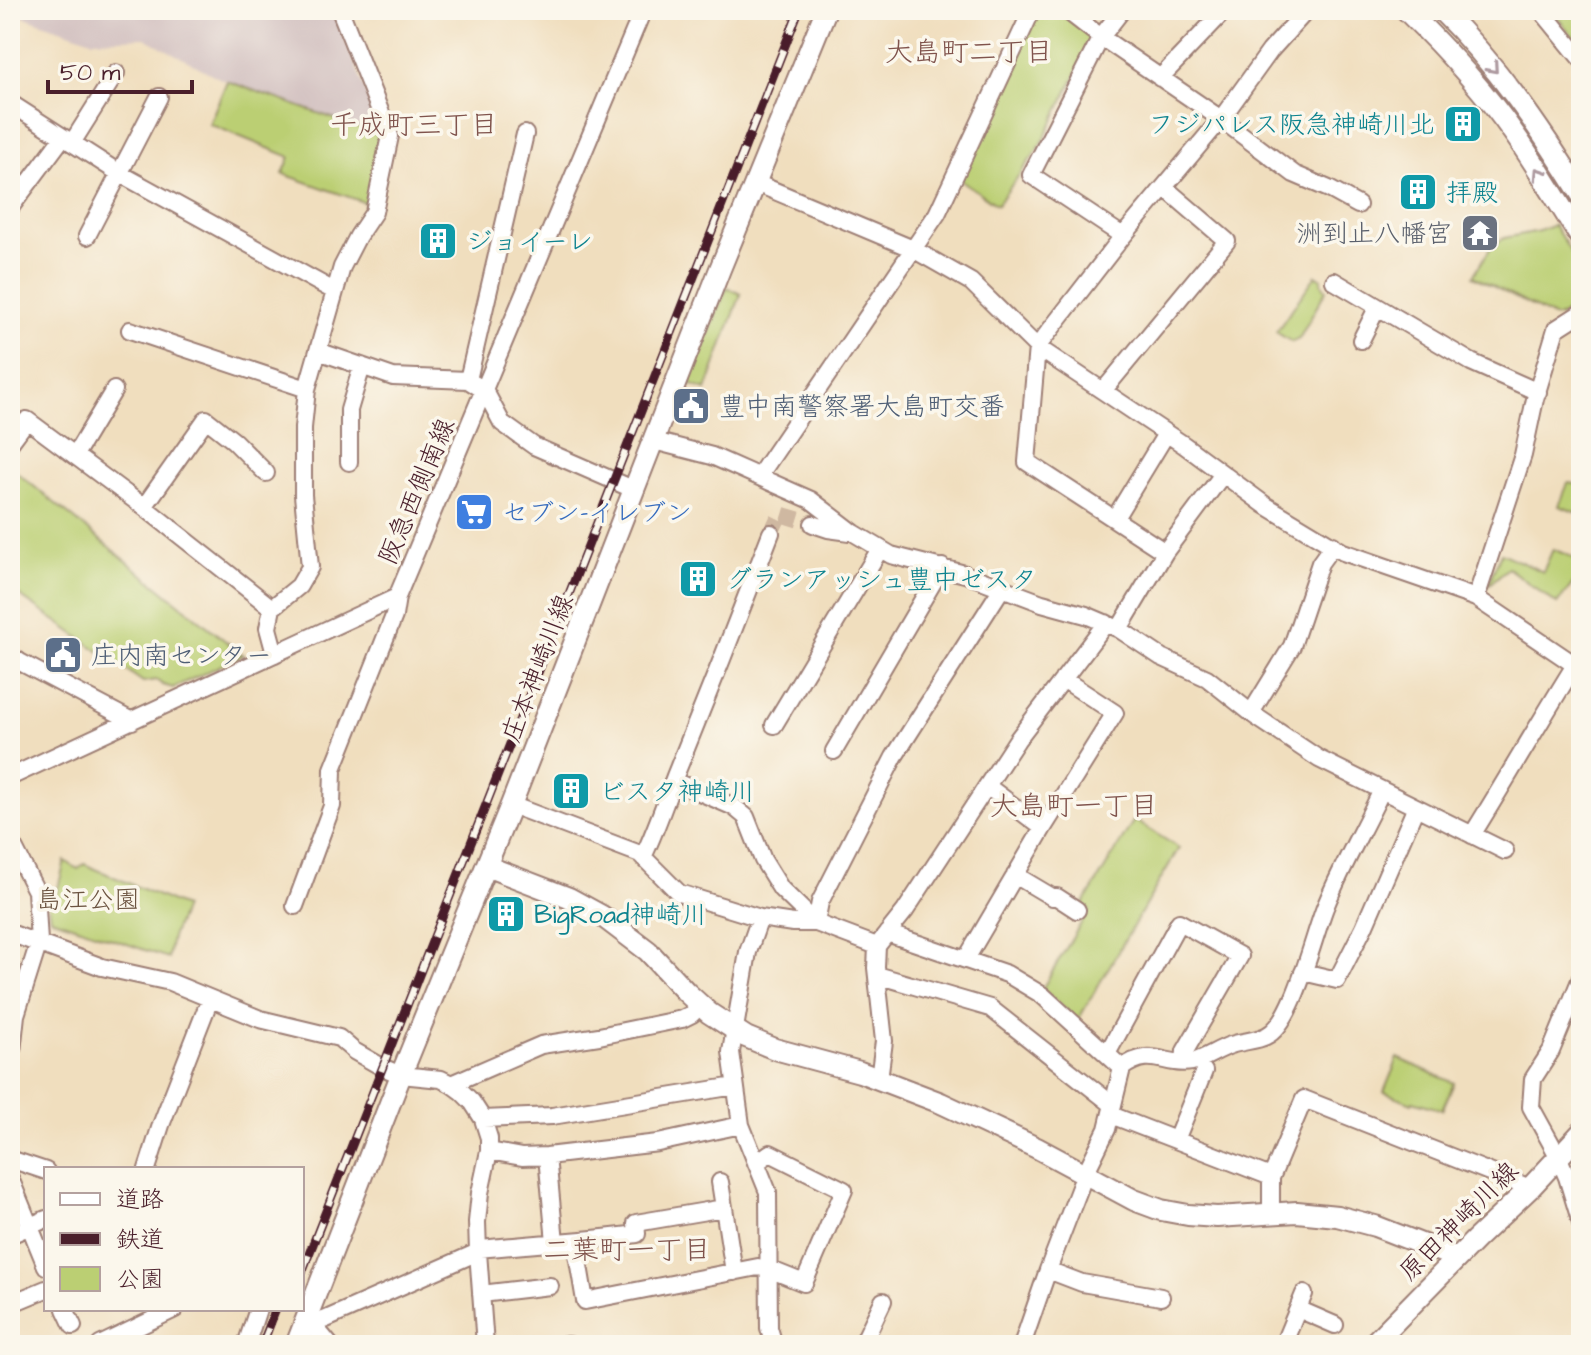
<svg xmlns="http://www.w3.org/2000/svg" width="1591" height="1355" font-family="'Architects Daughter','Klee One',sans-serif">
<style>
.industrial{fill:#d1bfbf}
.green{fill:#bbcf73;stroke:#82774f;stroke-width:2}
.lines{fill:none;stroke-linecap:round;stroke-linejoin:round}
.minor-tunnel{stroke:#cfb8a1;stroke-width:16;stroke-dasharray:16 8;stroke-linecap:butt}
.minor-casing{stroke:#9d7e74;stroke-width:20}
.tertiary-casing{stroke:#9d7e74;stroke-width:24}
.minor{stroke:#fff;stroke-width:16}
.tertiary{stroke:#fff;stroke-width:20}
.rail-casing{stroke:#4a1f2b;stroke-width:9}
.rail{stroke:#fbf7ec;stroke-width:6;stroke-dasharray:18;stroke-linecap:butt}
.oneway{stroke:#ae9aa0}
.labels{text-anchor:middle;stroke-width:7;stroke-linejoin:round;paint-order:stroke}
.culture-label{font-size:26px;fill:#0d838f;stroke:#fbf7ec;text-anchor:start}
.worship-label{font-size:26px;fill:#5b616d;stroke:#fbf7ec;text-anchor:end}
.service-label{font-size:26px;fill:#4e5e75;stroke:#fbf7ec;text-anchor:start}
.street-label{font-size:26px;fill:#4a1f2b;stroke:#fbf7ec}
.shop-label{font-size:26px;fill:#366cbe;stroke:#fbf7ec;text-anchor:start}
.park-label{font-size:26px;fill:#6c5441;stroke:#fbf7ec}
.neighbourhood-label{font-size:28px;fill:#80544d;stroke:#fbf7ec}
</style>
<rect width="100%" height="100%" fill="#fbf7ec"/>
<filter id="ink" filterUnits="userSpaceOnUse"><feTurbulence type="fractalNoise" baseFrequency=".0125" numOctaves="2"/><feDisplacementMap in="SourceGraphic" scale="16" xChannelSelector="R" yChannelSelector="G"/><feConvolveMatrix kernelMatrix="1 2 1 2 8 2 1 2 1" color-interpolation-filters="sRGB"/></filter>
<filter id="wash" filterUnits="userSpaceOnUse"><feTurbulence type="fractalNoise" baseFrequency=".006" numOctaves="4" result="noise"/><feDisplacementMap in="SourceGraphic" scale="32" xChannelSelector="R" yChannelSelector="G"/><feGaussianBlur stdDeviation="1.8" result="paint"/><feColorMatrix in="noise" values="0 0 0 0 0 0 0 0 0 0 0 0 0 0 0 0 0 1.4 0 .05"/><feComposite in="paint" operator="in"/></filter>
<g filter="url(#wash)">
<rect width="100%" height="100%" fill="#f0debe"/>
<path class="industrial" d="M10,10h324l49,126 -164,-58 -74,-40 -53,2 -82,-28z"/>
<path class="green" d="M1038,10h20l37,27 -54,108 -44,60 -39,-27z
M1551,10h30v36z
M227,81l156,55 -17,67 -83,-29 7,-17 -81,-33z
M1554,225l22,36 5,11v29l-21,16h-7l-80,-41 20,-32 11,-6 35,-7z
M1316,275l6,4 -1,3 5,8 -27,49 -7,3 -16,-10z
M727,287l14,7 -35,96 -17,-6z
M10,467l233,188 -70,33 -10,-3 -7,-5 -13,2 -133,-93z
M1568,483l13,2v29l-22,-8z
M1553,549l28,12v12l-24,31 -49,-36 -21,18 14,-33 42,19z
M1134,820l45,28 -101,172 -36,-31 47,-79 -6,-5z
M65,861l13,8 6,-5 100,43 -12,30 -4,21 -117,-40 -3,-18 9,-8z
M1398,1058l56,25 -12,27 -29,-9 -1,2 -28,-11z"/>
</g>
<g filter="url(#ink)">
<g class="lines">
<path class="minor-tunnel" d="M771,533l9,-19 33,10"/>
<g class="minor-casing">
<path id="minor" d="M1066,10l35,27 120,82 73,55 35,15 29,16
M1122,10l-21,27 -70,138 92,61
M1541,10l40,49
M1160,78l65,-68
M10,103l109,70 215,118
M72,143l44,-70
M756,183l157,66 58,33 66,65 147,98 81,60 78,47 133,46 47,-143 12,-56 21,-70 25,-16
M10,208l53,-71
M87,236l72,-139
M1334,281l137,81 67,30
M130,330l177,59
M1361,340l16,-32
M318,351l75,26 75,3 17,11 17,32 32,23 101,44
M468,380l57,-246
M1103,391l124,-150 -63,-54
M654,441l58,15 99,44 43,33 37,22 74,19 77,29 44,12 33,14 42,28 46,21 48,38 64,43 186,92
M10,443l17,-23 117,87 128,101
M75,455l39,-65
M349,462v-52l13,-44
M759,476l178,-262 95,-204
M144,507l62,-88 28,22 32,32
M1115,518l51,-84
M813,524l15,5 22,3
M1165,552l-138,-90 10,-115 86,-111 98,-117 49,-68 37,-41
M1476,598l105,71
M1119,629l46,-77 58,-78
M275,654l-7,-26 4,-20 27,-22 11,-19 -7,-72v-67l4,-39 35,-122 16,-31 16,-24 16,-76 -50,-126
M10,655l10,7 112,59
M1251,713l41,-67 28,-83 13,-18
M774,725l106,-176
M834,751l108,-184
M10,777l387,-180 246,-587
M674,781l60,26 12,10 17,43 18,29 35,34
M987,786l56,42
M511,805l129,49 39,39 81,25 33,5h23l61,23
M1472,835c35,-56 68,-114 103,-170
M10,840l26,51 3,51 -23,73 -6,55
M643,857c13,-27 22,-54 32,-81 33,-81 65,-162 96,-243
M1015,875l37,22h5l20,13
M295,906l37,-100 1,-37 61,-153 3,-19
M760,918l-12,34 -17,100 10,73 27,67 1,136 5,17
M816,923l4,-21 74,-145 108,-169
M10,933l92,34 68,15 90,37 79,19 15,13 28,16 19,8 40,4 10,5 11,8 10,10 11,17 6,19v13l-9,42 -3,29 1,30 7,93
M887,933l120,41 35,21 80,73 -15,61 -22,45 -37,96 -26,75
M966,959l77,-131 72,-115 -52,-34
M1303,972l34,8 27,-53 52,-120
M877,975l113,33 123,97
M1581,978l-30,73 -18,28 -2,28 27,49 9,21 14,46
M1107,1054l72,-132 61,34 -55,95 -1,11
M1122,1068c30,-22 42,-1 70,-6 13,-3 26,-13 39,-17 11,-4 25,-4 35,-9 28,-12 48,-103 60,-131 16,-39 38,-77 56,-115
M879,1079l5,-38 -8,-73 1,-22 28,-35 112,-171 89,-117
M451,1084l90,-39 58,-9 83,-17 10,-5 8,-9
M1111,1115l160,62
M483,1119l69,-3 183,-30
M1176,1140l28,-69
M489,1151l33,6 25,-1 111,-13 83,-18
M547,1156l8,86
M10,1159l36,12
M147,1169l14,-44 49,-126
M10,1178l36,88
M720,1182l14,90
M1271,1214v-36l33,-79 226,89
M10,1235l36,-16
M575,1242l10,59 173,-34 11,2 35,14 40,-93 -74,-37 -14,10
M478,1249c53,-5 106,-8 159,-15l-1,-11 88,-15
M1048,1270l34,13 79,14
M481,1294l69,-8
M10,1304l36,-15
M65,1309l8,17
M1298,1309l37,16
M100,1345l75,-36
M246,1345l12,-36
M330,1345l-10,-12 -16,-10 20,-3 154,-68
M565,1345h4
M862,1345l21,-44
M1283,1345l21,-51"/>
</g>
<g class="tertiary-casing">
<path id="tertiary" d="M1406,10c39,38 77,79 109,125 23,33 44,69 66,103
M1441,10c55,54 99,118 140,184
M486,866l83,32 33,18 46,35 38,41 23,21 37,24 29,12 85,23 81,31 96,45 97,52 27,10 27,5 29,2 80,-5 40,4 38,10 82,32
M296,1345l105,-270 110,-270 209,-536 106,-259
M1372,1345l104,-106 54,-51 51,-55"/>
</g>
<use href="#minor" class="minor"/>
<use href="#tertiary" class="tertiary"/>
<g class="rail-casing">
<path id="rail" d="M302,1272l497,-1262
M262,1345l14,-36"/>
</g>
<use href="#rail" class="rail"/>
</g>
<defs><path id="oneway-chevron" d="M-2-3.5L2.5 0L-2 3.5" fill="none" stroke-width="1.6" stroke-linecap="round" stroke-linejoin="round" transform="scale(2)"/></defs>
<g class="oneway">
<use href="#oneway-chevron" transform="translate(1493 68) rotate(49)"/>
<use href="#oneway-chevron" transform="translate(1539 173) rotate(-123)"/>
</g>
</g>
<defs>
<g id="building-square" transform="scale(2)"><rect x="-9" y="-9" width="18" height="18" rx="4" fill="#0f9aa8" stroke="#fbf7ec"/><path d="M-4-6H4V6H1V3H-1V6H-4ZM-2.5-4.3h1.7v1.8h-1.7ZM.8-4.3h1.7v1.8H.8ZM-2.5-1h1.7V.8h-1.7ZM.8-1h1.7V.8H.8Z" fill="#fff"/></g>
<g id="temple-square" transform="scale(2)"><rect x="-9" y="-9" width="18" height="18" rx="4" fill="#6b7280" stroke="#fbf7ec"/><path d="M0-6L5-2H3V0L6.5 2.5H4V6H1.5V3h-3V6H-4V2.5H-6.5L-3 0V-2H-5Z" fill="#fff"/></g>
<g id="civic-square" transform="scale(2)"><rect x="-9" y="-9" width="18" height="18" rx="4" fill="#5c6f8a" stroke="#fbf7ec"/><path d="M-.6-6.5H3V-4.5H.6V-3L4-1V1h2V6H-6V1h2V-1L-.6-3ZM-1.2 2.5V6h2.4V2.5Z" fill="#fff"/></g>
<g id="supermarket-square" transform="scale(2)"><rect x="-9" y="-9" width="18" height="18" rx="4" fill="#3f7fe0" stroke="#fbf7ec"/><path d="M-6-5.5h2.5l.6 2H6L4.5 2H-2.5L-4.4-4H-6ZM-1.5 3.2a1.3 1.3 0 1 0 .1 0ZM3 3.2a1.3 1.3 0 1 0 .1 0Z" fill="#fff"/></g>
</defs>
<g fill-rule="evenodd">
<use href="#building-square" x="1463" y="124"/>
<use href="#building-square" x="1418" y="192"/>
<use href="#temple-square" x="1480" y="233"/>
<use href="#building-square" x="438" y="241"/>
<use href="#civic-square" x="691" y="406"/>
<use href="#supermarket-square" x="474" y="512"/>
<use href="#building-square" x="698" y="579"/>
<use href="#civic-square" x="63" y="655"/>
<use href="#building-square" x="571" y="791"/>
<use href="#building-square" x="506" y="914"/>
</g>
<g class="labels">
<g class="culture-label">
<text x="1435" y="133" text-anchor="end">フジパレス阪急神崎川北</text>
<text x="1446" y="201">拝殿</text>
<text x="466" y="250">ジョイーレ</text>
<text x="726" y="588">グランアッシュ豊中ゼスタ</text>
<text x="599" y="800">ビスタ神崎川</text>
<text x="534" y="923">BigRoad神崎川</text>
</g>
<g class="worship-label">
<text x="1452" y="242">洲到止八幡宮</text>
</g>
<g class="service-label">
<text x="719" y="415">豊中南警察署大島町交番</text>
<text x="91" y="664">庄内南センター</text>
</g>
<g class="street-label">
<text transform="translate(416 491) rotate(-67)" y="9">阪急西側南線</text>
<text transform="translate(537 668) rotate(-69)" y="9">庄本神崎川線</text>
<text transform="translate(1458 1221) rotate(-45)" y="9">原田神崎川線</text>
</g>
<g class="shop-label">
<text x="502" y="521">セブン-イレブン</text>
</g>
<g class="park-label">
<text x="88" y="908">島江公園</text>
</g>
<g class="neighbourhood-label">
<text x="969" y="61">大島町二丁目</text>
<text x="414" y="134">千成町三丁目</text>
<text x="1074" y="815">大島町一丁目</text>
<text x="627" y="1259">二葉町一丁目</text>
</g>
</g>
<rect width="1591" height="1355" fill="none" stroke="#fbf7ec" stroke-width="40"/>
<rect x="44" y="1167" width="260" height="144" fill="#fbf7ec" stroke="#b4a19f" stroke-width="2"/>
<rect x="60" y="1193" width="40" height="12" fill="#ffffff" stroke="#b4a19f" stroke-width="2"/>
<text x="116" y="1207" font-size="24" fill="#4a1f2b">道路</text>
<rect x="60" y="1233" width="40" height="12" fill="#4a1f2b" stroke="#b4a19f" stroke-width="2"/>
<text x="116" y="1247" font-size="24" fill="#4a1f2b">鉄道</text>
<rect x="60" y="1267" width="40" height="24" fill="#bbcf73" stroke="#b4a19f" stroke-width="2"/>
<text x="116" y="1287" font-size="24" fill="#4a1f2b">公園</text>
<path d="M48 80v12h144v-12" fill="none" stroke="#4a1f2b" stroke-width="4"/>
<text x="60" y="80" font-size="24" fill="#4a1f2b" stroke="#fbf7ec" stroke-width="6" paint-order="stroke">50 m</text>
</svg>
